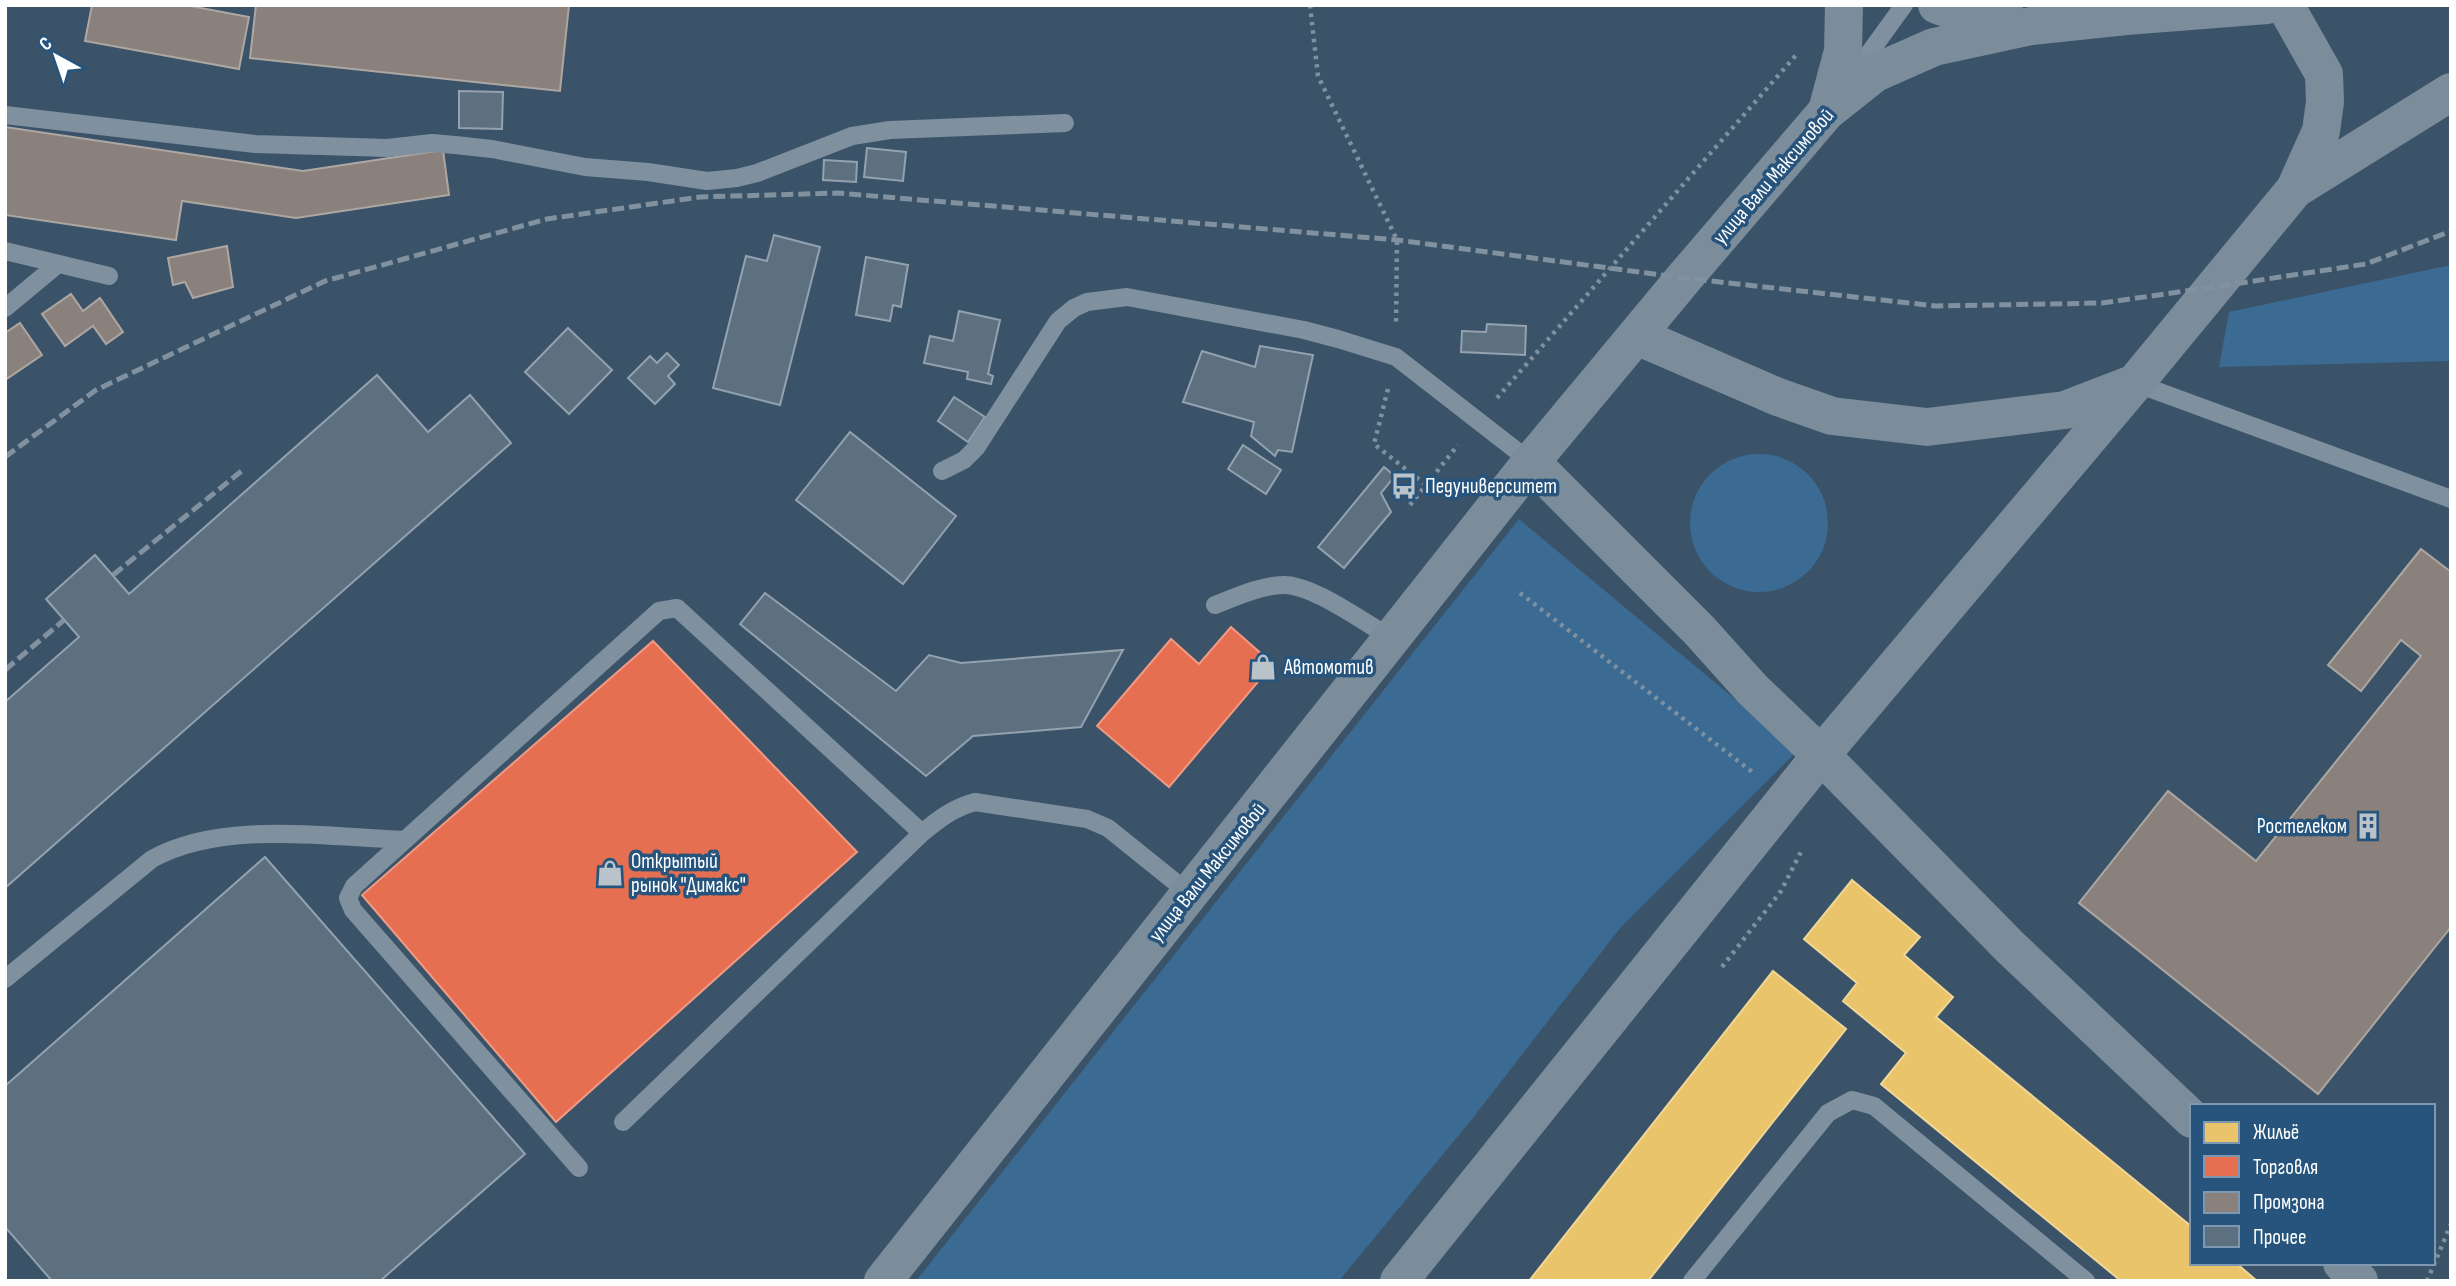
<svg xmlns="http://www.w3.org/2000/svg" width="2456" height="1286" font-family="'Sofia Sans Condensed',sans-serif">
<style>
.green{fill:#3b6a92}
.homes{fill:#e9c46a;stroke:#f0d697;stroke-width:2}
.shops{fill:#e76f51;stroke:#ee9a85;stroke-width:2}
.industry{fill:#8a817c;stroke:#ada7a3;stroke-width:2}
.building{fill:#5d7080;stroke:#93a2ae;stroke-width:2}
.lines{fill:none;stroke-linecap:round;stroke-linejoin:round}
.path{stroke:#7f909f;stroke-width:4.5;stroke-dasharray:3.5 5;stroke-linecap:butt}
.lane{stroke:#7f909f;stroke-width:18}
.secondary{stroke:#7b8c9b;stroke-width:38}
.rail{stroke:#81919f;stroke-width:5;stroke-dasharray:12 5;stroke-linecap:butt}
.labels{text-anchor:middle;stroke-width:7;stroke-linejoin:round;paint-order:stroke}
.street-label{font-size:21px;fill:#fff;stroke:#27547c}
.poi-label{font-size:21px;fill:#fff;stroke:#27547c;text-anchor:start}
</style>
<rect width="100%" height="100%" fill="#3b5368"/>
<path class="green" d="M2451,265v96l-232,6 10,-55z
M1690 523a69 69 0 1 1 138 0a69 69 0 1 1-138 0Z
M1519,519l278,232 -176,176 -149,192 -133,162h-423z"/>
<path class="homes" d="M1852,880l68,57 -16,18 49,42 -17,20 256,210v36h44l21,18h-136l-240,-197 25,-31 -63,-52 14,-18 -53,-44z
M1773,971l73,58 -198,252h-119z"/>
<path class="shops" d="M1231,627l42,37 -104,123 -72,-61 74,-87 28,25z
M653,641l204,211 -301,270 -194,-227z"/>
<path class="industry" d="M92,5h93l64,12 -10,52 -154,-28z
M256,5h313l-9,86 -310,-33z
M5,127l298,44 140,-21 6,45 -153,23 -114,-17 -6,39 -171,-25z
M227,246l6,41 -40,11 -8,-16 -12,3 -5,-27z
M71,294l12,17 17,-13 23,34 -17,12 -13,-18 -28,20 -23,-32z
M20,323l22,32 -37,25v-47z
M2421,549l30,23v355l-133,167 -239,-191 89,-112 88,70 165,-205 -20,-16 -40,51 -33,-26z"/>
<path class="building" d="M459,91l44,1 -1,37 -43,-1z
M867,148l39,4 -3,29 -39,-4z
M824,160l33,2 -1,20 -33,-2z
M774,235l46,12 -40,158 -67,-17 33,-132 21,5z
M866,257l42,8 -7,42 -8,-2 -3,16 -34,-6z
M959,311l41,9 -12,54 5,2 -2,8 -24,-5 1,-7 -44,-9 6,-27 23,5z
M1487,324l39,2 -1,29 -64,-3 1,-21 24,1z
M568,328l44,42 -43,44 -44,-42z
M1260,346l53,9 -21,97 -14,-2 -3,6 -24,-20 3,-14 -71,-20 19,-51 53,16z
M667,353l12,12 -11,11 7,8 -20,20 -27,-26 22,-22 7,7z
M377,375l51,57 42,-37 41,48 -506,445v-186l74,-65 -33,-38 49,-44 34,39z
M954,397l31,20 -17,25 -30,-21z
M850,432l106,84 -53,68 -107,-84z
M1243,445l38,25 -15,24 -38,-25z
M1384,467l11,9 -14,17 10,19 -47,56 -26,-21z
M765,593l131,98 33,-36 32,8 162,-13 -42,77 -108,9 -47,40 -186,-152z
M265,857l260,297 -145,127h-328l-47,-54v-141z"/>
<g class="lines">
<path class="path" d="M1310,5l8,71 79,164 -1,85
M1388,389l-14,55 52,41
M1497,398l300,-344
M1410,505l48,-60
M1520,593l235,181
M1722,967l59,-76 22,-43
M2427,1281l24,-57"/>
<path class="lane" d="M1854,74l50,-69
M5,115l250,29 132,4 45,-5 23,2 37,4 93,18 63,5 59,9 30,-3 20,-5 95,-37 38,-6 175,-7
M5,251l104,25
M5,308l53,-44
M2135,383l316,116
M942,471l22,-11 12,-12 82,-127 16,-13 13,-6 40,-5 177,33 34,9 58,18 135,105
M1215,605c21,-8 44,-19 67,-20 29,-2 84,39 111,54
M5,979l147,-120c70,-39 174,-22 252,-19
M623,1122l299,-289c17,-14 31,-25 53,-31l112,17 21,9 82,66
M579,1168l-226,-258 -5,-12 6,-12 305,-275 18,-3 245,225
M1692,1281l136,-168 24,-13 22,6 212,175"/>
<path class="secondary" d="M1937,5l33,12 42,6
M1827,111l16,-60 1,-46
M2295,189l156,-97
M1637,336l141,61 54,19 95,11 138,-17 65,-25
M1531,462l168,168 53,59 69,66 189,192 182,172
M2342,1263l17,18
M883,1281l648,-819 153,-184 143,-167 48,-38 59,-26 97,-21 95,-10 141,-11
M1399,1281l422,-526 314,-372 160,-194 26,-58 4,-29 -1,-28 -39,-69"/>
<path class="rail" d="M5,457l91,-67 229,-109 222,-62 153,-22 138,-4 559,47 287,38 252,28 166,-3 112,-16 152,-23 85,-33
M113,575l131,-106
M5,670l59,-50"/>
</g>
<defs>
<g id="bus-bare" transform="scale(2.1)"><path d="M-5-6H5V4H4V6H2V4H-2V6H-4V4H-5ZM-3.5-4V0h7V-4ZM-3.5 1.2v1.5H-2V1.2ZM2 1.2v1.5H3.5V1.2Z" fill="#bac3ca" stroke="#27547c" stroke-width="2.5" paint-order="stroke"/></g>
<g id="shop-bare" transform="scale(2.1)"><path d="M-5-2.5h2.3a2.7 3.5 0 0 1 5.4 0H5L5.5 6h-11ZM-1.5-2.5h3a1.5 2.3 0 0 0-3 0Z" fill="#bac3ca" stroke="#27547c" stroke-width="2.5" paint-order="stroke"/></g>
<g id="building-bare" transform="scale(2.1)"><path d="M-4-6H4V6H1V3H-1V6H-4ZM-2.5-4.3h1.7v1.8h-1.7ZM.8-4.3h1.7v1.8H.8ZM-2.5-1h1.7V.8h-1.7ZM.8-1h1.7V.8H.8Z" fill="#bac3ca" stroke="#27547c" stroke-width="2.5" paint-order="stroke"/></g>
</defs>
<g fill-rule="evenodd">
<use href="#bus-bare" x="1404" y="486"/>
<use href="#shop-bare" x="1263" y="667"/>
<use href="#building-bare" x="2368" y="826"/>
<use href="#shop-bare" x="610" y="873"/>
</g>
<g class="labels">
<g class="street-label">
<text transform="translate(1773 176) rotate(-49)" y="7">улица Вали Максимовой</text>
<text transform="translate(1207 872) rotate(-51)" y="7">улица Вали Максимовой</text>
</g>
<g class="poi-label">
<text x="1425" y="493">Педуниверситет</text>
<text x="1284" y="674">Автомотив</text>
<text x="2347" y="833" text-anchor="end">Ростелеком</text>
<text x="631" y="868">Открытый<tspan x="631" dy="24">рынок "Димакс"</tspan></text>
</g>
</g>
<rect width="2456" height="1286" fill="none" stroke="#ffffff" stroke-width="14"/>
<rect x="2190" y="1104" width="245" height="161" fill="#27547c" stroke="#7d98b0" stroke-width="2"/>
<rect x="2204" y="1122" width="35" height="21" fill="#e9c46a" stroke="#7d98b0" stroke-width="2"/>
<text x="2253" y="1139" font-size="21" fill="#ffffff">Жильё</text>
<rect x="2204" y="1156" width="35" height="21" fill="#e76f51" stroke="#7d98b0" stroke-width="2"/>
<text x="2253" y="1174" font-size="21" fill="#ffffff">Торговля</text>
<rect x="2204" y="1192" width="35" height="21" fill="#8a817c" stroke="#7d98b0" stroke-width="2"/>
<text x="2253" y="1209" font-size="21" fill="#ffffff">Промзона</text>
<rect x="2204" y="1226" width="35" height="21" fill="#5d7080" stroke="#7d98b0" stroke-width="2"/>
<text x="2253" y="1244" font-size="21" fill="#ffffff">Прочее</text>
<g transform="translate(56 56) rotate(320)" stroke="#27547c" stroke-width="5" paint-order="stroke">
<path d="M0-5L12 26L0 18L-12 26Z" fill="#ffffff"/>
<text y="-10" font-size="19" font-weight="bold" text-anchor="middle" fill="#ffffff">С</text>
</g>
</svg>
